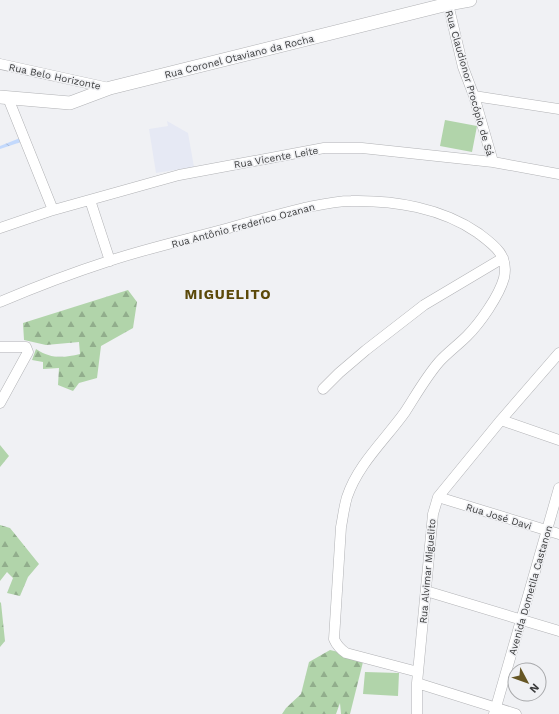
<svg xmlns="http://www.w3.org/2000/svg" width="559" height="714" font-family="'Work Sans',sans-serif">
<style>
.built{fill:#e6e9f4}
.forest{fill:url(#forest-firs)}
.pitch{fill:#b1d4aa}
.water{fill:url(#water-waves)}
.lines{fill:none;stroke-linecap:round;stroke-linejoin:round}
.minor-casing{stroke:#b1b2b5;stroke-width:11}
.tertiary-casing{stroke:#b1b2b5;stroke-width:14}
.minor{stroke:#fff;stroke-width:10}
.tertiary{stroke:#fff;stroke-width:13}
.labels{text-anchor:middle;stroke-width:3;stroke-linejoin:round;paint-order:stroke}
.street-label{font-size:10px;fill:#3b3c3d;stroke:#f0f1f4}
.district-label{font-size:14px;font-weight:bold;letter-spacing:1px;fill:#5b4909;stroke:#f0f1f4}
</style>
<defs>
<pattern id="forest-firs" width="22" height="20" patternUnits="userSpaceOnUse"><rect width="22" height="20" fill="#b1d4aa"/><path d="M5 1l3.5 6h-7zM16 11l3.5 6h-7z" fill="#91ad8c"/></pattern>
<pattern id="water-waves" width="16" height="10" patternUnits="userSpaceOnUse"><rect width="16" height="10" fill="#c3d9fc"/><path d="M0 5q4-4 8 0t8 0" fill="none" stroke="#a8bbd9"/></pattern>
</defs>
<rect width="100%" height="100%" fill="#f0f1f4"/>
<path class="built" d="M167,121l21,12 6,34 -38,6 -7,-44 19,-3z"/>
<path class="forest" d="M128,290l9,12 -4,26 -32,18 -4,32 -18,5 -6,8 -15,-6 1,-17 -16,1v-7l-11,-2 4,-11c15,10 27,9 44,5l-1,-12 -33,3 -22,-5 -1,-17z
M0,445l9,11 -9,11z
M0,525l10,3 29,36 -11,13 -8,19 -13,-3 6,-15 -6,-6 -7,9z
M0,602l1,1 4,38 -5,6z
M330,650l34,8 -14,56h-9l-1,-11 -4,11h-54l4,-6 15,-14 8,-32z"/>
<path class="pitch" d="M445,120l32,6 -5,26 -32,-6z
M365,672l34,1 -1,23 -35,-2z"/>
<path class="water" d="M20,138l4,3 -24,8v-3z"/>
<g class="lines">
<g class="minor-casing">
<path id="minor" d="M448,4l15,63 11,29 19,66
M0,64l109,24
M474,96l85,13
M8,98l45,112
M90,200l20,61
M0,228l50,-17 129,-36 145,-27h38l131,14 66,12
M0,302c35,-15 72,-29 109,-41 39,-13 80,-22 120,-33 25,-7 50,-14 75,-20 15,-3 31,-7 47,-7 43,-1 91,7 127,32 16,12 31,22 26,45 -5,18 -24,45 -37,58 -9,9 -20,17 -28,26 -13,15 -23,33 -34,50 -20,28 -47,52 -58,85 -3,10 -4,20 -6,30l-7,112c3,7 6,10 12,14l72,19
M0,347h26l2,5 -28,51
M323,389l16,-16 27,-23 58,-45 79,-47
M501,420l58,20
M438,497l121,37
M426,591l133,40
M417,683l99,31
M417,714v-31l16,-169 5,-17 63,-77 58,-67
M494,714l65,-226"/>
</g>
<g class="tertiary-casing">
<path id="tertiary" d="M0,97l70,6 40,-15 338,-84 22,-4"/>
</g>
<use href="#minor" class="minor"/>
<use href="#tertiary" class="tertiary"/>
</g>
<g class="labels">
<g class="street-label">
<text transform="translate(239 56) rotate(-14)" y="4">Rua Coronel Otaviano da Rocha</text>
<text transform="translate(55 76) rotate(12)" y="4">Rua Belo Horizonte</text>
<text transform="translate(470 83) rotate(74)" y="4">Rua Claudionor Procópio de Sá</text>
<text transform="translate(276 157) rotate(-10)" y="4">Rua Vicente Leite</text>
<text transform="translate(243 225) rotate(-15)" y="4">Rua Antônio Frederico Ozanan</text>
<text transform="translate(499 516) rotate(17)" y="4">Rua José Davi</text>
<text transform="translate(427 571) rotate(-85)" y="4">Rua Alvimar Miguelito</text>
<text transform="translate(530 590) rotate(-74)" y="4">Avenida Dometila Castanon</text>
</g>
<g class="district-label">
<text x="228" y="299">MIGUELITO</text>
</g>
</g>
<g transform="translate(527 682) rotate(131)"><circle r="19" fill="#f0f1f4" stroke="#a8a9ab"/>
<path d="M0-3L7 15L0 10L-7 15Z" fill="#665624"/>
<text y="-6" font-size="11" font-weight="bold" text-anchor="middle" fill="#3b3c3d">N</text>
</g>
</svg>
